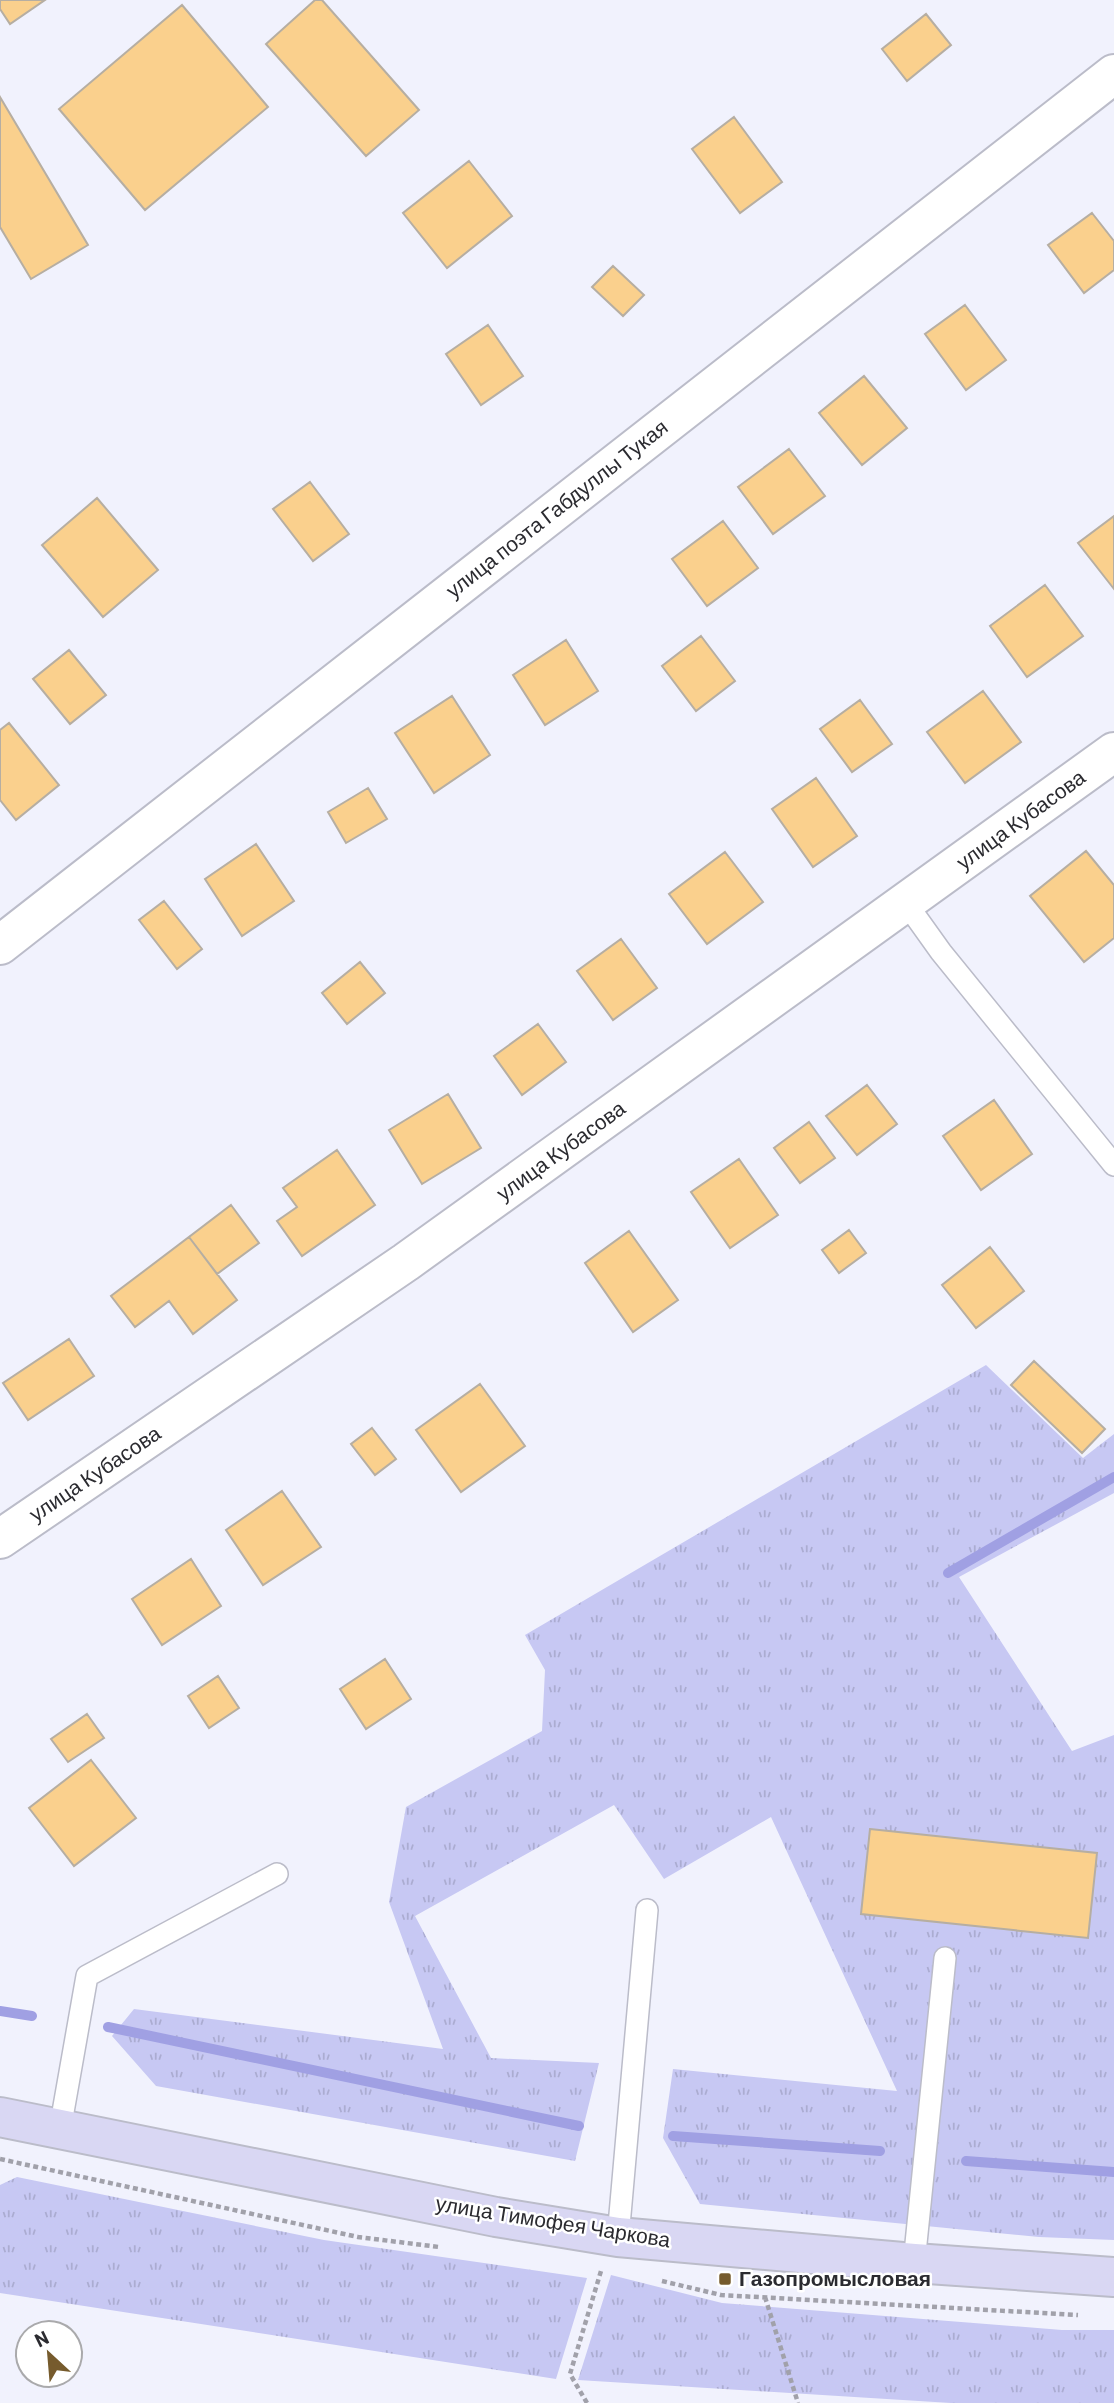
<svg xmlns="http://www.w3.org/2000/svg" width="1114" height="2403" font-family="Barlow,sans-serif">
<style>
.grass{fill:url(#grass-tufts)}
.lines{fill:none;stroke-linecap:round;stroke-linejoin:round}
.stream{stroke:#a0a0e3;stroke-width:10}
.building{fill:#fad08d;stroke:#b6aea2;stroke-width:2}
.lane-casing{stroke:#bbbcc9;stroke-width:24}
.street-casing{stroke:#bbbcc9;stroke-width:42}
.secondary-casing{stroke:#bbbcc9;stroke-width:42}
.path{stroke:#a1a1aa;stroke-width:4.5;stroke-dasharray:5 3.5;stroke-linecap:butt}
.lane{stroke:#fff;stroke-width:21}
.street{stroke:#fff;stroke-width:38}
.secondary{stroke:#d9d7f3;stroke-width:38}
.poi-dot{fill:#765b2d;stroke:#fff;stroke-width:2.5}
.labels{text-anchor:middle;stroke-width:5;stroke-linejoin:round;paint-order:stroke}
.street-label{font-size:21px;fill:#2b2b30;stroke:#fff}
.poi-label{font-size:21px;font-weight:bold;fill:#2b2b30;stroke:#fff;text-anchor:start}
</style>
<defs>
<pattern id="grass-tufts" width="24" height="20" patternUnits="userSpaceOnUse" patternTransform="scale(1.75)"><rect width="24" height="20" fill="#c7c8f3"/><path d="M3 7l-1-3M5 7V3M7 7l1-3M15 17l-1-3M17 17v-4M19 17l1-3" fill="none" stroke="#abacd1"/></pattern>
</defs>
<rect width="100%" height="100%" fill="#f1f2fd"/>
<path class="grass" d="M986,1365l97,93 31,-24v59l-155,84 113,174 42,-16v505l-75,-3 -339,-33 -37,-66 10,-69 224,22 -126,-274 -107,62 -50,-74 -199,111 76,142 108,5 -24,98 -419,-75 -44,-50 22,-27 309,40 -54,-147 17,-95 136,-76 3,-61 -20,-35z
M17,2177l307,63 263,38 -31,101 -556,-86v-108z
M611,2275l111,28 340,27h52v73h-163l-373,-23z"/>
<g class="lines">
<path class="stream" d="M948,1573l166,-96
M0,2011l32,5
M108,2027l471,99
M673,2136l207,15
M966,2161l148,11"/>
</g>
<path class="building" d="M0,0h45l-35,24 -10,-15z
M315,0h7l97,110 -53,46 -100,-112z
M182,5l86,102 -123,103 -86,-101z
M926,14l25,31 -44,36 -25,-32z
M0,97l88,148 -57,34 -31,-52z
M734,117l48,65 -42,31 -48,-64z
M469,161l43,55 -65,52 -44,-55z
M1092,213l22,28v29l-30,23 -36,-48z
M613,266l31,29 -21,21 -31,-29z
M965,305l41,55 -40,30 -41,-56z
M488,325l35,51 -42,29 -35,-51z
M864,376l43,52 -45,37 -43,-52z
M789,449l36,47 -52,38 -35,-47z
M310,482l39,52 -36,27 -40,-52z
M97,498l61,72 -55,47 -61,-72z
M1114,516v73l-36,-46z
M723,521l35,47 -51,38 -35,-47z
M1045,585l38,51 -56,41 -37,-51z
M701,636l34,45 -39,30 -34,-45z
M566,640l32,51 -53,34 -32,-50z
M69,650l37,45 -36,29 -37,-45z
M983,691l38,51 -56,41 -38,-51z
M452,696l38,59 -56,38 -39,-60z
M860,700l32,44 -40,28 -32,-43z
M9,723l50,62 -43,35 -16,-20v-70z
M816,778l41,58 -44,31 -41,-58z
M368,788l19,31 -41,24 -18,-31z
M256,844l38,57 -52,35 -37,-57z
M1086,851l28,34v53l-30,24 -54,-66z
M725,852l38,50 -56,42 -38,-50z
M164,901l38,48 -25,20 -38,-49z
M621,939l36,49 -44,32 -36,-49z
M360,962l25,31 -38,31 -25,-31z
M538,1024l28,38 -44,33 -28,-39z
M867,1085l30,39 -40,31 -31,-39z
M448,1094l33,54 -59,36 -33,-54z
M994,1100l38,54 -51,36 -38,-54z
M809,1122l26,36 -35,25 -26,-35z
M337,1150l38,55 -73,51 -25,-35 20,-14 -14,-19z
M739,1159l39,56 -48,33 -39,-56z
M231,1205l28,38 -42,31 -28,-37z
M849,1230l17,23 -27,20 -17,-23z
M629,1231l49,69 -45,32 -48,-69z
M189,1237l48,63 -44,34 -24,-33 -34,26 -24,-31z
M990,1247l34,44 -48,37 -34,-43z
M69,1339l25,37 -66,44 -25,-37z
M1034,1361l71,68 -23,24 -71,-68z
M480,1384l45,62 -64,46 -45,-62z
M372,1428l24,31 -21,16 -24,-31z
M282,1491l39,56 -58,38 -37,-55z
M191,1559l30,47 -59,39 -30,-46z
M385,1659l26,40 -45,30 -26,-40z
M218,1676l21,32 -30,20 -21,-32z
M87,1714l17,24 -36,24 -17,-23z
M91,1760l45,58 -62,48 -45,-58z
M870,1829l227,24 -9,85 -227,-24z"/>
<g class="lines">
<g class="lane-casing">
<path id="lane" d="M906,903l35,49 173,213
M60,2129l27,-153 190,-102
M618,2237l29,-327
M914,2263l31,-305"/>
</g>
<g class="street-casing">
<path id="street" d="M0,945l1114,-871
M0,1539l406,-277 708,-510"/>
</g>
<g class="secondary-casing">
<path id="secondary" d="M0,2117l496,100 122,20 296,26 200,14"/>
</g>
<path class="path" d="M0,2159l358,78 81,10
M662,2281l59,14 357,20
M765,2297l33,106
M587,2403l-17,-29 31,-103"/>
<use href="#lane" class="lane"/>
<use href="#street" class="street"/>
<use href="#secondary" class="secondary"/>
</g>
<rect class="poi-dot" x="718" y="2272" width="14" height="14" rx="3.5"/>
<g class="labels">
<g class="street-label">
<text transform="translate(557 509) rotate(-38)" y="7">улица поэта Габдуллы Тукая</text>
<text transform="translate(1021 820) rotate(-36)" y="7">улица Кубасова</text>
<text transform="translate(561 1151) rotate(-36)" y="7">улица Кубасова</text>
<text transform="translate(95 1474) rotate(-34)" y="7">улица Кубасова</text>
<text transform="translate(553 2222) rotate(9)" y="7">улица Тимофея Чаркова</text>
</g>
<g class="poi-label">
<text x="739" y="2286">Газопромысловая</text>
</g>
</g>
<g transform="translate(49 2354) rotate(334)"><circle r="33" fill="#ffffff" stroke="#aaaaac" stroke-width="2"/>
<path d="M0-5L12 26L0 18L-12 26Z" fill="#765b2d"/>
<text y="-10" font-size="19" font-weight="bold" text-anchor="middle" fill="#2b2b30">N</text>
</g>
</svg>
